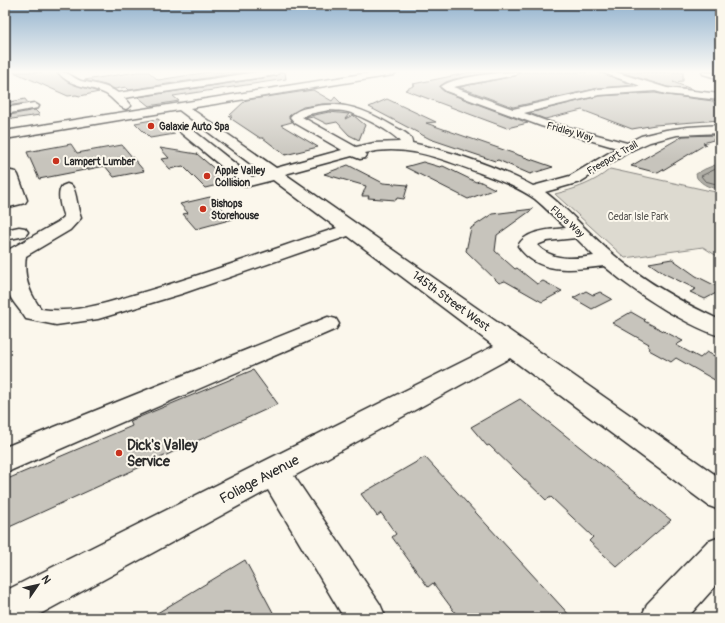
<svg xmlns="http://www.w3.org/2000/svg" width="725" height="623" font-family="Pangolin,sans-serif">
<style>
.green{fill:#dddad0;stroke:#84827e}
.water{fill:#b1afa7;stroke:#7b7a75}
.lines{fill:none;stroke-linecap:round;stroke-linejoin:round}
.shore{stroke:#61605d;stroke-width:1}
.building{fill:#c7c4bc;stroke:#2b2b2b}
.minor-casing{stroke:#2b2b2b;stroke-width:3}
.minor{fill:#fbf7ec;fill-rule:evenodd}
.poi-dot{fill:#c8321e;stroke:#fbf7ec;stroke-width:1.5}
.labels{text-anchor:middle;stroke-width:4;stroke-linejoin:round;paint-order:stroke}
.far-poi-label{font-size:10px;font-weight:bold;fill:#2b2b2b;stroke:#fbf7ec;text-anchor:start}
.far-street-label{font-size:10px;fill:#2b2b2b;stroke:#fbf7ec}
.far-park-label{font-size:10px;fill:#585754;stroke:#fbf7ec}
.street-label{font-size:12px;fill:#2b2b2b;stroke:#fbf7ec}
.near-poi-label{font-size:14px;font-weight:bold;fill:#2b2b2b;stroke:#fbf7ec;text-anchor:start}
.near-street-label{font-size:14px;fill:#2b2b2b;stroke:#fbf7ec}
</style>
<rect width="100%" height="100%" fill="#fbf7ec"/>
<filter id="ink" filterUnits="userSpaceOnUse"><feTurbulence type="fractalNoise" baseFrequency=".025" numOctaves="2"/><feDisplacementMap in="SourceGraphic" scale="8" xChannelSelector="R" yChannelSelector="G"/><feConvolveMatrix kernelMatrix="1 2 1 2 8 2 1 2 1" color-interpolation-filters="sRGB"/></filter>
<g filter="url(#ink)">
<path class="green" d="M610,169l110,24v65l-17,-11 -78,11 -70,-64c20,-5 39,-11 55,-25z"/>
<path class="water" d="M720,163v25c-9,1 -17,-3 -23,-10l-1,-4 9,-5z"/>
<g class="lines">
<path class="shore" d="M720,167l-19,9 4,5 15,4"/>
</g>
<path class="building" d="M14,72h43l11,10 31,10 -19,4 -4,-1 -8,1z
M137,72h12l9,8 51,-8h36l-116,18 -3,-3 -11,2 -10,-4 -21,-5z
M281,72h4l1,7 -113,17 6,5 -30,5 -11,-9 138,-21z
M471,72h23l-39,7 -9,3 -6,4v2l5,4 83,31 -21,5 -102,-38 10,-5 -2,-1z
M520,72h80l34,13 -35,3 -86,19 -54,-20 56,-11z
M621,72h62v9l-10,1 21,8 -27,-3z
M313,90l19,11 3,-4 7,7h-19l-20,3 -14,9 3,6 -11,3 37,22 -33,8 -22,-17h-3l-30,-20 2,-2h-3l17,-16z
M655,93l11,2 47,6 7,12v7l-65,5 -23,4 -50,-19 -37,9 -16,-6 70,-17z
M25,99l3,4 -22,3 -1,-3z
M387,99l49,23 -10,1 127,44 -23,7 -32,-14 -3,1 -65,-22 -61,-32z
M35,110l5,5 -28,4 -2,-4z
M329,112l20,2 -4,5 8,-4 12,10 -6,15 -10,-5 -12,-13 -10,2 -14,-7 -5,1 -3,-1z
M158,119l17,15 -25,4 -15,-15z
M718,135l2,3 -17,5 3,1 -48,29 -27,-7 52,-30z
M71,144l6,9 45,-8 22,26 -30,6 -9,-11 -66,13 -12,-27z
M160,148l37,6 33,28 -25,6 -22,-22 -13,3 -9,-10 8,-1z
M423,162l17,5 3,-1 33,16 3,-1 16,8 -27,10 -63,-32z
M348,165l35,18 25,2 -4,14 -7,-1 -1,2 -28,-2 1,-2h-7l4,-10 -42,-12z
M210,197l23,22 -37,10 -13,-15 5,-1 -8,-9z
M533,209l-36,26 -2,16 20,18 2,-1 20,16 6,-3 19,10 -20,11 -37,-21 -6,2 -33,-32 5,-23 21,-14z
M672,259l24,17 24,12v3l-15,8 -15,-7 6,-3 -31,-15 -16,-11z
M586,291l7,4 7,-3 12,7 -20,10 -19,-11z
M631,312l14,8 -1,1 39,20 -7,4 24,13 7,-6 13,7v24l-44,-25 -5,4 -22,-12 1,-2 -3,-2 2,-2 -37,-21z
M253,370l25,34 -273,125v-49l127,-54 -2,-5z
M520,399l151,121 -54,47 -28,-26 4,-4 -42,-40 -5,3 -57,-55 -2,1 -16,-19z
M425,457l147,161h-113l-26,-35 -5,4 -36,-50 4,-3 -15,-21 -4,3 -16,-22z
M245,560l31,58h-127z"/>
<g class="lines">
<g class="minor-casing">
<path id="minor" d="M58,72c12,0 13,5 23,9 13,3 26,4 37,12l139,-21h23l-4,3 -152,23 7,8 -5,3c-8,-2 -13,-11 -20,-15 -16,-9 -36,-6 -48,-22z
M375,72h22l-4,3 -203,33 86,60 66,-18 -47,-27 -5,-6c6,-7 14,-9 22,-10 31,-7 54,3 81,19 7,4 19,8 19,17 41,9 84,23 121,43l37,-10 47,-28 -76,-22 -95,-35 -5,-4c10,-10 63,-15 78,-15l-4,3 -62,12 60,22 86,-20 42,-3 -40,-14h14l52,16 53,6v6l-54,-6 -11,-3 -56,4 -75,18 25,9 78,21 14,-7 25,-6 22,-3 32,-2v8l-43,2 -27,7 -18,8 -52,32 -35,10c25,19 46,44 70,64 32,27 68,47 105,64v16c-11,-3 -21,-8 -31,-13 -31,-16 -59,-35 -85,-57 -31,4 -66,9 -86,-20 8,-16 31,-16 48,-18 -10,-9 -20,-20 -31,-29 -17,-12 -37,-19 -55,-26 -38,-14 -74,-30 -115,-20l2,2 -2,3 -5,1 -8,-3 -67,18 435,304v32l-11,-4 -199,-148 -216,118 86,128 6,14h-42l-76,-128 -235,128h-28v-27l489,-245 -146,-110 -167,58 -83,25 -42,6 -30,-6c-4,-7 -11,-14 -15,-21 -6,-13 -9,-37 -1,-49l48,-27 6,-5c-3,-8 -8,-23 -2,-31l5,-2 5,2c5,6 5,23 9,32l-11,12 -44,26c-3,20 3,37 15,53 33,5 65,-6 96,-15 67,-19 133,-44 200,-66l-64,-48 -24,6 -5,-1 -63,-52 -2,-3 2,-3h8l63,50 12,-3 -85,-64 -174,29v-8zM329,110c7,1 13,0 19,2 12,3 47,21 52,30l-26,1 -18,4 -54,-30 7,-3zM576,238l18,18c-21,3 -42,5 -57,-11l10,-4z
M702,72l18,1v6l-17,-5z
M34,103l5,3 -1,2 -33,6v-6z
M11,171l5,1 2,3 9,25 -2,3 -20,5v-10l5,-1 -5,-17v-8z
M19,227l6,1 3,4 -3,4 -20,4v-10z
M328,317l8,2 3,5 -3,5 -331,144v-26z
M720,537v44l-33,37h-46l6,-14 60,-62z"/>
</g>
<use href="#minor" class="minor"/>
</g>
</g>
<linearGradient id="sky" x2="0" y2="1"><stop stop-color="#92b2ce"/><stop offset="0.45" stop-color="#fdfbf6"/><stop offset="1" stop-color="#fdfbf6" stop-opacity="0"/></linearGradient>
<rect width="725" height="159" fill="url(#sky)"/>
<g class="poi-dot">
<circle cx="151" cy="126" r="4"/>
<circle cx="56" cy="161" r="4"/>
<circle cx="207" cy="176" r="4"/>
<circle cx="203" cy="209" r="4"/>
<circle cx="119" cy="453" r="4"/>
</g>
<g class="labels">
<g class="far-poi-label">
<text x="159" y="130">Galaxie Auto Spa</text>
<text x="64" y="165">Lampert Lumber</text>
<text x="215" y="174">Apple Valley<tspan x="215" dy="12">Collision</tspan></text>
<text x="211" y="207">Bishops<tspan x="211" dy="12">Storehouse</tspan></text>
</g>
<g class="far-street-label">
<text transform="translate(570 131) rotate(16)" y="4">Fridley Way</text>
<text transform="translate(612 157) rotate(-30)" y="4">Freeport Trail</text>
<text transform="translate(568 221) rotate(42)" y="4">Flora Way</text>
</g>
<g class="far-park-label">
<text x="638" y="220">Cedar Isle Park</text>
</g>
<g class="street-label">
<text transform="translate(451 301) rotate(36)" y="4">145th Street West</text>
</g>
<g class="near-poi-label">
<text x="127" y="450">Dick's Valley<tspan x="127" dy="16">Service</tspan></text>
</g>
<g class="near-street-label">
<text transform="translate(259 479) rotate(-28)" y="5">Foliage Avenue</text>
</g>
</g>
<rect width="725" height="623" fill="none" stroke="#fbf7ec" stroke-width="20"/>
<rect x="10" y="10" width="705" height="603" fill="none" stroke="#2b2b2b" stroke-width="1.5" filter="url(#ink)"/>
<g transform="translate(38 585) rotate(56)" stroke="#fbf7ec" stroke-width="3" paint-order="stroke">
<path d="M0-3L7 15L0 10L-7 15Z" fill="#2b2b2b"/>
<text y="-6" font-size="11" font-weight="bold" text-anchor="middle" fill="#2b2b2b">N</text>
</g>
</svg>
